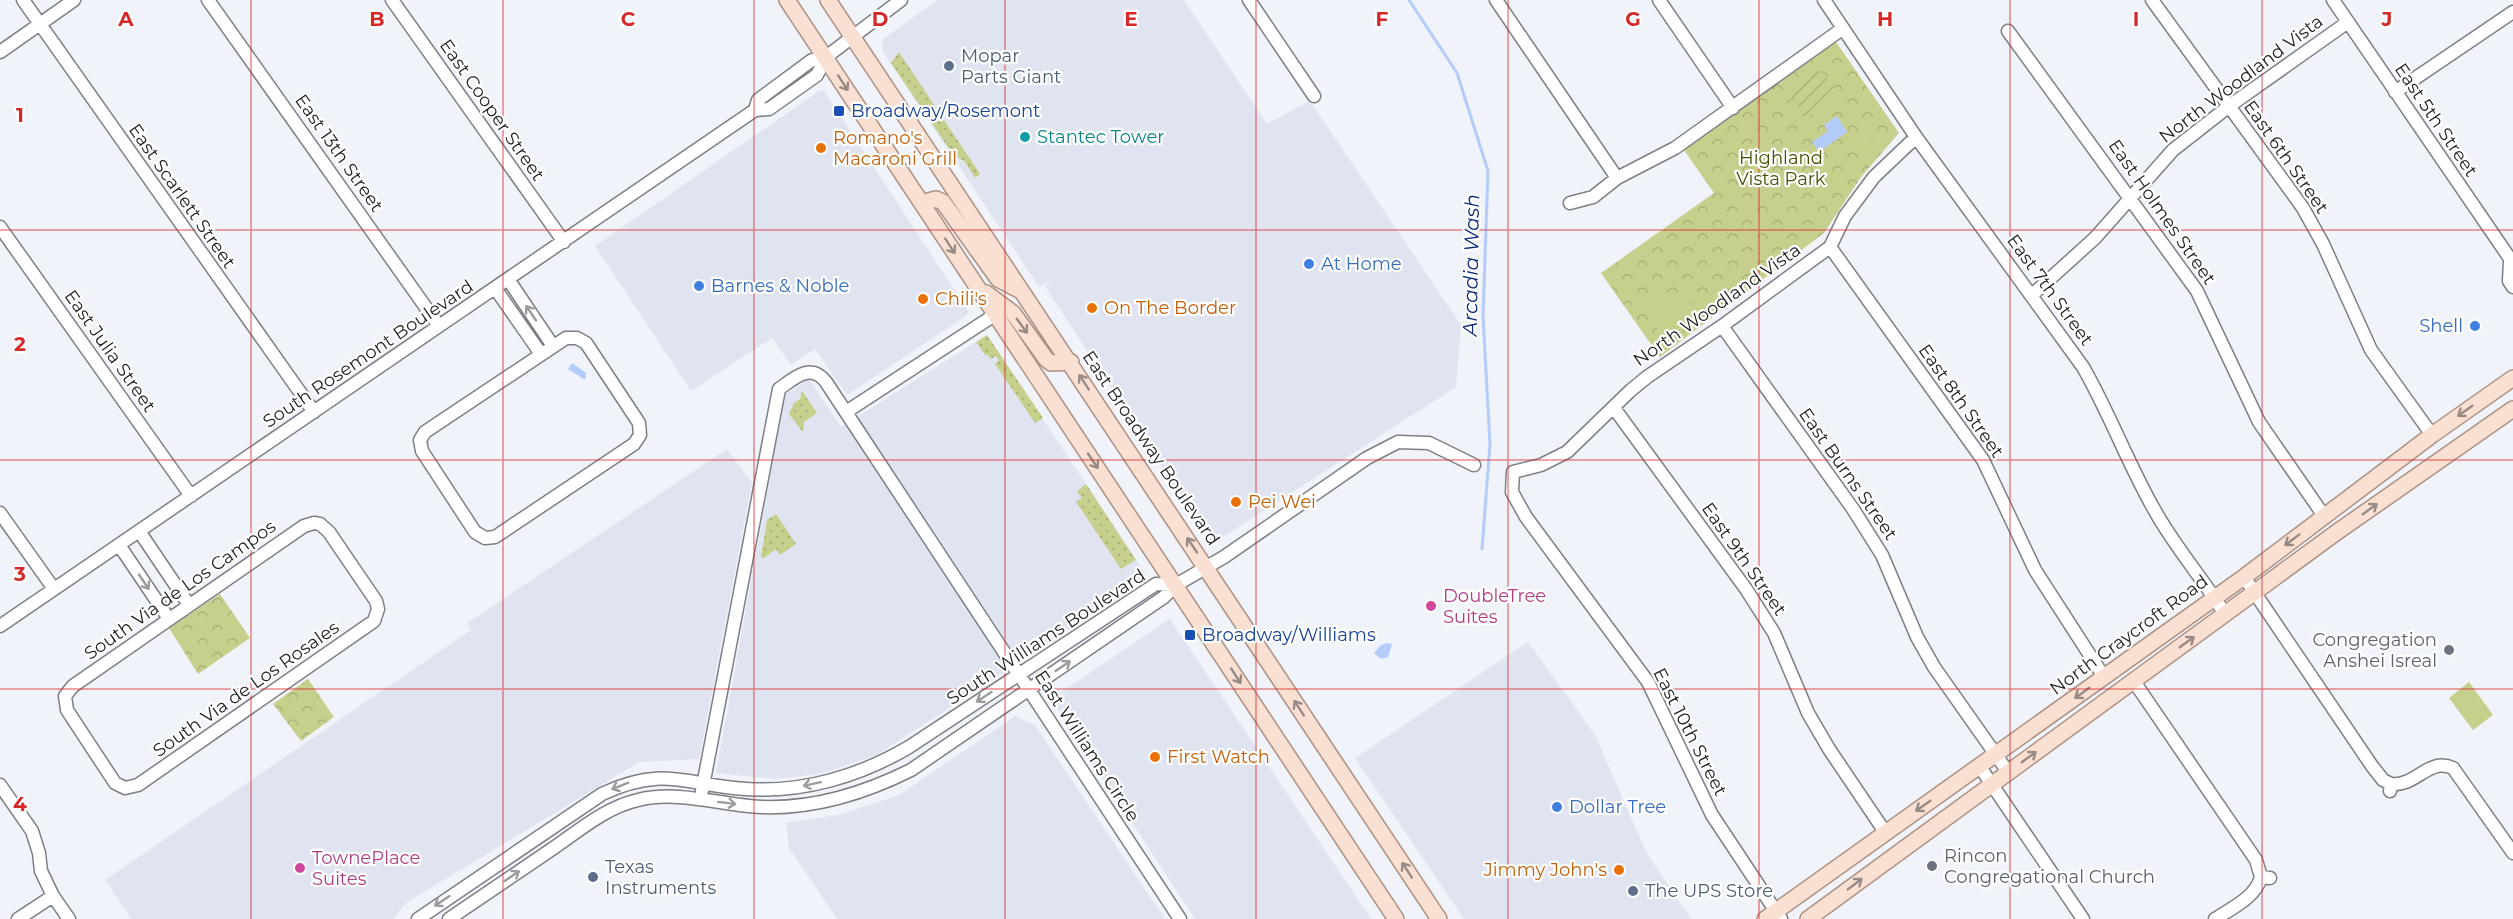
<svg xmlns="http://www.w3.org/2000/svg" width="2513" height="919" viewBox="0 0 2513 919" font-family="Montserrat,sans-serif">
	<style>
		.built { fill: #e0e4f1 }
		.grass { fill: url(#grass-dots) }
		.forest { fill: url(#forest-crowns) }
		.garden { fill: url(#garden-furrows) }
		.pitch { fill: #c6d08c }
		.water { fill: #b4ccfc }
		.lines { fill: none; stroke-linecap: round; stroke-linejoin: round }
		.stream { stroke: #b4ccfc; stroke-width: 3 }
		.minor-casing { stroke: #7e7f85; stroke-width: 15 }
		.major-casing { stroke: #ac9082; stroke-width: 18 }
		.minor { stroke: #fff; stroke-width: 12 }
		.major { stroke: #fae0d2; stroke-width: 15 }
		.oneway { stroke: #988a84 }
		.oneway2 { stroke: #9b9c9c }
		.grid { fill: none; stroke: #d62828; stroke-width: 1.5; stroke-opacity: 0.55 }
		.service-dot { fill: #5c6f8a; stroke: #fff; stroke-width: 2 }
		.transit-dot { fill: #1a4fb4; stroke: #fff; stroke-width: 2 }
		.culture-dot { fill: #0f9aa8; stroke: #fff; stroke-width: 2 }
		.food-dot { fill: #e8710a; stroke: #fff; stroke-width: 2 }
		.shop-dot { fill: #3f7fe0; stroke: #fff; stroke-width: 2 }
		.hotel-dot { fill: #d1479c; stroke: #fff; stroke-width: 2 }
		.worship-dot { fill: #6b7280; stroke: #fff; stroke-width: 2 }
		.labels { text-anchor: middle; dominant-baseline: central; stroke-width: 4.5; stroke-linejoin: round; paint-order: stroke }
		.service-label { font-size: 18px; fill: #4e5e75; stroke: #fff; text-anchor: start }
		.street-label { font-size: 18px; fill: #212224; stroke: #fff }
		.transit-label { font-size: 18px; fill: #164399; stroke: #fff; text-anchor: start }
		.culture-label { font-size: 18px; fill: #0d838f; stroke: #fff; text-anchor: start }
		.food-label { font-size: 18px; fill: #c56008; stroke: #fff; text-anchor: start }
		.park-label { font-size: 18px; fill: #495003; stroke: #fff }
		.shop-label { font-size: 18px; fill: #366cbe; stroke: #fff; text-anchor: start }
		.hotel-label { font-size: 18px; fill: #b23c85; stroke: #fff; text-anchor: start }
		.worship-label { font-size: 18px; fill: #5b616d; stroke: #fff; text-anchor: end }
		.water-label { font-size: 20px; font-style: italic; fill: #0b2881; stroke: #fff }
		.grid-label { font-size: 20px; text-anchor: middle; font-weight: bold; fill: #d62828; stroke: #fff; stroke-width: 4.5; stroke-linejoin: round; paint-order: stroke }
	</style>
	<defs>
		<pattern id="grass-dots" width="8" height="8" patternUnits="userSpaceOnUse" patternTransform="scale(1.5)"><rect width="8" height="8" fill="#c6d08c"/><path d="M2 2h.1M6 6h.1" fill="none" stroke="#aab279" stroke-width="1.8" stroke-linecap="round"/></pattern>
		<pattern id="forest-crowns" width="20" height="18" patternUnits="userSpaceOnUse" patternTransform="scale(1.5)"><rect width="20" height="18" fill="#c6d08c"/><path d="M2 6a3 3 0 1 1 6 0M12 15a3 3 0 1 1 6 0" fill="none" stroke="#aab279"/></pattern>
		<pattern id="garden-furrows" width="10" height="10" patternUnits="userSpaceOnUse" patternTransform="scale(1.5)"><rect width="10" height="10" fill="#c6d08c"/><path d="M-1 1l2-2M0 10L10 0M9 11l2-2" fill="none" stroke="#aab279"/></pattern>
	</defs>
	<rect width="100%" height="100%" fill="#f1f3fa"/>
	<path class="built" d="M937,0h247l83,124 43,-23 151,224 -5,62 -244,157 -167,-258 5,-6 -11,7 -156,-235 -1,-12z
		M819,91h5l145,221 -6,6 -116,77 -32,-46 -24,16 -19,-27 -81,53 -96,-145z
		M987,335l160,241 -150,101 -120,78 -58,19 -44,5 -59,-6 69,-378 24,-16 32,48z
		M727,449l25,34 -53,276 -60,3 -233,141 -13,16h-262l-26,-39 366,-250 -4,-7z
		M1170,619l201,300h-176l-144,-220z
		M1528,642l67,93 51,117 45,67h-227l-109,-161z
		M1015,716l20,9 130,194h-328l-48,-71 -3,-25 52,-8 61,-20z"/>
	<path class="grass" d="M899,52l81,122 -5,4 -10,-16 -13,-9 -61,-90z
		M987,335l56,83 -8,5 -40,-59 4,-4 -3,-4 -5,3 -4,-5 -2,1 -9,-13z
		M802,391l15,22 -13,9 -1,10 -14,-18 5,-11 6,-4z
		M1086,484l50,76 -15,9 -45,-67 6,-4 -5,-7z
		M776,514l20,30 -16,11 -4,-6 -12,9 -3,-1 6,-37z"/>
	<path class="forest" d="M1836,42l63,91 -38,44 -37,56 -164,124 -59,-84 113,-80 -30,-43z
		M220,594l30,44 -52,36 -29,-46z
		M308,679l26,38 -33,24 -28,-37z"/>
	<path class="garden" d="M1820,70l19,25 -32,23 -18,-26z"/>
	<path class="pitch" d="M1873,123l9,13 -22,15 -9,-13z
		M1669,293l17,4 15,19 -31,22 -7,-1 -22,-31 18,-12z
		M2469,682l24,33 -20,15 -24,-32z"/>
	<path class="water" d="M1837,116l10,16 -28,20 -7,-10 16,-11 -4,-6z
		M572,363l14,10 -1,7 -17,-11z
		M1387,643l5,1 -4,13 -7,2 -7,-6 7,-8z"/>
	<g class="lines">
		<path class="stream" d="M1409,0l48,73 31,98 -5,145 7,128 -8,105"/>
		<defs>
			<path id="minor" d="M23,0l291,412
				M208,0l231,326
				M392,0l172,242
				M1249,0l65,96
				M1496,0l121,178
				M1659,0l74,108
				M1824,0l92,137 167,230c27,47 45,97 72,144 20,36 48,68 70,103
				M2152,0l151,208 20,36 48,106 61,85
				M2333,0l180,263
				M2008,31l189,260 62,131 65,94
				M0,52l74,-52
				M826,57l75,-57
				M2395,92l118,-80
				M1570,203l23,-6 24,-19 58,-30 167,-119
				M0,227l191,269
				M1830,247l153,213 52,110 69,107
				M2510,261l-1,20 4,6
				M508,279l45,67
				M495,288l46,66
				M2032,295l63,-57 78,-88 55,-43 120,-85
				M1722,326l131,183 29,46 35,82 17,30 74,105
				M566,338h11l9,5 53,80 1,12 -6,9 -139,93 -10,1 -10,-6 -53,-81 -2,-11 5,-8z
				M1614,408l132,181 28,44 34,80 21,36 56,83
				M846,412l150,-98
				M0,513l54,76
				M139,531l50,74
				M119,545l50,74
				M2244,577l128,189 11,14 8,4
				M1176,585l48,-28 143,-99 31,-16 31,1 45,22
				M0,626l755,-516 14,-1 48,-34 9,-18 -14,3 -54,40 -3,10
				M2133,680l123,180 5,17
				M65,696l2,14 48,73 10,5 13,-3 236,-164 4,-12 -2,-8 -47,-69 -9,-8
				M65,696l8,-10 231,-160 10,-3 6,1
				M1980,767l103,152
				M0,785l32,46 7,22 2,18 12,25 16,23
				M702,791l77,-402c15,-11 32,-27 47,-7l354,537
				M2390,791l1,-7c25,3 37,-27 62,-16l60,85
				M18,919l35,-23
				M418,919l184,-125c62,-29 83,-9 144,-5 57,4 114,-13 163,-42l247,-163 20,1 -12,12 -253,173c-46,23 -99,39 -150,37 -40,-2 -83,-17 -123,-7 -31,7 -57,29 -83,47 -35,24 -71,48 -106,72
				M1781,919l-69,-104 -64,-133 -122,-165 -14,-25 1,-20 28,-7 26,-13 63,-61 17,-14 75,-51 108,-79 15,-31 29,-39 42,-40
				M2215,919c17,-11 41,-22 46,-42l9,1"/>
			<path id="major" d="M787,0l609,919
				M828,0l611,919
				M922,203l14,-4 7,3 55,77 23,12
				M986,293l27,20 33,46 5,4 20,-1
				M1765,919l479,-342 188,-142 81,-57
				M1808,919l529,-387 176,-123"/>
		</defs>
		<use href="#minor" class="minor-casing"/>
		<use href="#major" class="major-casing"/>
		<use href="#minor" class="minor"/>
		<use href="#major" class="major"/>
	</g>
	<defs><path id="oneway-shaft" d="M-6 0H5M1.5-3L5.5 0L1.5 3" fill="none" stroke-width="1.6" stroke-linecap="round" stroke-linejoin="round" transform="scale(1.5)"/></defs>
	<g class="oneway">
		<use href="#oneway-shaft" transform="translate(843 83) rotate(57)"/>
		<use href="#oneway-shaft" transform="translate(950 246) rotate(57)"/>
		<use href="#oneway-shaft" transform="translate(1022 326) rotate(54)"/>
		<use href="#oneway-shaft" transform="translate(1084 382) rotate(-123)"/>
		<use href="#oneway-shaft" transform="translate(2465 411) rotate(145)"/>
		<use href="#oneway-shaft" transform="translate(1093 461) rotate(56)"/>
		<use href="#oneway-shaft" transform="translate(2370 509) rotate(-36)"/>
		<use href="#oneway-shaft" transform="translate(2292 540) rotate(143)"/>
		<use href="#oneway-shaft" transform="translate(1192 545) rotate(-124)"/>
		<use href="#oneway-shaft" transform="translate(2187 642) rotate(-36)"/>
		<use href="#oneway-shaft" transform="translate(1236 676) rotate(57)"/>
		<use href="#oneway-shaft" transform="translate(2082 693) rotate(144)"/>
		<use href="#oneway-shaft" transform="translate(1299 708) rotate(-123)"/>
		<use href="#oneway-shaft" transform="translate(2029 757) rotate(-36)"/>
		<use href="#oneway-shaft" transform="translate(1923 806) rotate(145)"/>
		<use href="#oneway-shaft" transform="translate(1407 870) rotate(-123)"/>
		<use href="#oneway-shaft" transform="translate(1855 884) rotate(-37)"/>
	</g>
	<g class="oneway2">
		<use href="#oneway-shaft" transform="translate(531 313) rotate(-124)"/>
		<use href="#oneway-shaft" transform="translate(144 582) rotate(56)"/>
		<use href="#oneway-shaft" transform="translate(1063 666) rotate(-34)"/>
		<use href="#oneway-shaft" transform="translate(984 697) rotate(147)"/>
		<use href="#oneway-shaft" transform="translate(812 784) rotate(168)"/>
		<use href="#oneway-shaft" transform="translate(620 786) rotate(158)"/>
		<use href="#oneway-shaft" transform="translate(727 803) rotate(7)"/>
		<use href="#oneway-shaft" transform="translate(512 876) rotate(-34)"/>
		<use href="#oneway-shaft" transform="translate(442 901) rotate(146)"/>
	</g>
	<path class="grid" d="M251,0v919M503,0v919M754,0v919M1005,0v919M1256,0v919M1508,0v919M1759,0v919M2010,0v919M2262,0v919M0,230h2513M0,460h2513M0,689h2513"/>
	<g class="service-dot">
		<circle cx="949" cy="66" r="6"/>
		<circle cx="593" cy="877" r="6"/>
		<circle cx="1633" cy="891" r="6"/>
	</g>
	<g class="transit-dot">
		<rect x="833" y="105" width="12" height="12" rx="3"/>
		<rect x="1184" y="629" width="12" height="12" rx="3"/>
	</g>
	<circle class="culture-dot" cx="1025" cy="137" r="6"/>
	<g class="food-dot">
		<circle cx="821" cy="148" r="6"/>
		<circle cx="923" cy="299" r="6"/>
		<circle cx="1092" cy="308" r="6"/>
		<circle cx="1236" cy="502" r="6"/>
		<circle cx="1155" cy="757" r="6"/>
		<circle cx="1619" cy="870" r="6"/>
	</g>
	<g class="shop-dot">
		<circle cx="1309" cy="264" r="6"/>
		<circle cx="699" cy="286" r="6"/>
		<circle cx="2475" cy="326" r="6"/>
		<circle cx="1557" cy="807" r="6"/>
	</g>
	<g class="hotel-dot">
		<circle cx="1431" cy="606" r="6"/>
		<circle cx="300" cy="868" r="6"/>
	</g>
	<g class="worship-dot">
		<circle cx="2449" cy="650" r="6"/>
		<circle cx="1932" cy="866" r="6"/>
	</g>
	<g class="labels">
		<g class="service-label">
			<text x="961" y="56">Mopar<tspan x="961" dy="21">Parts Giant</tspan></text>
			<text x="605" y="867">Texas<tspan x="605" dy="21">Instruments</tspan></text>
			<text x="1645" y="891">The UPS Store</text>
		</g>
		<g class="street-label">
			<text transform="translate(2241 79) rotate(-37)">North Woodland Vista</text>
			<text transform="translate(492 110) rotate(55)">East Cooper Street</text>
			<text transform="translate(2436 120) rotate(56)">East 5th Street</text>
			<text transform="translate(339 153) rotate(55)">East 13th Street</text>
			<text transform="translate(2286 157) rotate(55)">East 6th Street</text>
			<text transform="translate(182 196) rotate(55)">East Scarlett Street</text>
			<text transform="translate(2162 212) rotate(55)">East Holmes Street</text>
			<text transform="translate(2050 290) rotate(54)">East 7th Street</text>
			<text transform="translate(1717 305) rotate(-35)">North Woodland Vista</text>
			<text transform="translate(110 351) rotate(55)">East Julia Street</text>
			<text transform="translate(368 354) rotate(-34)">South Rosemont Boulevard</text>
			<text transform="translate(1961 401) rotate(55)">East 8th Street</text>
			<text transform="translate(1151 448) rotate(56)">East Broadway Boulevard</text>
			<text transform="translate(1848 474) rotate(55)">East Burns Street</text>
			<text transform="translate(1744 559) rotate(55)">East 9th Street</text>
			<text transform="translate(180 590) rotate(-35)">South Via de Los Campos</text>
			<text transform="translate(2129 635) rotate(-36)">North Craycroft Road</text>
			<text transform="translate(1046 637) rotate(-33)">South Williams Boulevard</text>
			<text transform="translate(246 689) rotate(-35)">South Via de Los Rosales</text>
			<text transform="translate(1690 732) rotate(63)">East 10th Street</text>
			<text transform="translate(1087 746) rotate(57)">East Williams Circle</text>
		</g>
		<g class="transit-label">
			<text x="851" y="111">Broadway/Rosemont</text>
			<text x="1202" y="635">Broadway/Williams</text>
		</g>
		<g class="culture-label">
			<text x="1037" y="137">Stantec Tower</text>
		</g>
		<g class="food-label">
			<text x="833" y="138">Romano's<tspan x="833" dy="21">Macaroni Grill</tspan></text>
			<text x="935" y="299">Chili's</text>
			<text x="1104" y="308">On The Border</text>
			<text x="1248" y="502">Pei Wei</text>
			<text x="1167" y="757">First Watch</text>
			<text x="1607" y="870" text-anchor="end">Jimmy John's</text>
		</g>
		<g class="park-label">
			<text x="1781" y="158">Highland<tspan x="1781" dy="21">Vista Park</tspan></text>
		</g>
		<g class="shop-label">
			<text x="1321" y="264">At Home</text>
			<text x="711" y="286">Barnes &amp; Noble</text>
			<text x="2463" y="326" text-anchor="end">Shell</text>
			<text x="1569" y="807">Dollar Tree</text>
		</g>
		<g class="hotel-label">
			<text x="1443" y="596">DoubleTree<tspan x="1443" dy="21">Suites</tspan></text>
			<text x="312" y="858">TownePlace<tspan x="312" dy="21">Suites</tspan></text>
		</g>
		<g class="worship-label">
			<text x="2437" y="640">Congregation<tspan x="2437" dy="21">Anshei Isreal</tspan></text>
			<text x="1944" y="856" text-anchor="start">Rincon<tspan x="1944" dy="21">Congregational Church</tspan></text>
		</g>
		<g class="water-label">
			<text transform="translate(1471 265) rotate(-89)">Arcadia Wash</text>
		</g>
	</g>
	<g class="grid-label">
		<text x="126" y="26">A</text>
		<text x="377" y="26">B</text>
		<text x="628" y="26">C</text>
		<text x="880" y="26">D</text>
		<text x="1131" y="26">E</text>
		<text x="1382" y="26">F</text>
		<text x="1633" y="26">G</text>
		<text x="1885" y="26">H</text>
		<text x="2136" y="26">I</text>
		<text x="2387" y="26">J</text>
		<text x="20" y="122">1</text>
		<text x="20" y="351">2</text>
		<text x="20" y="581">3</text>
		<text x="20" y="811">4</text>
	</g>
</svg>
